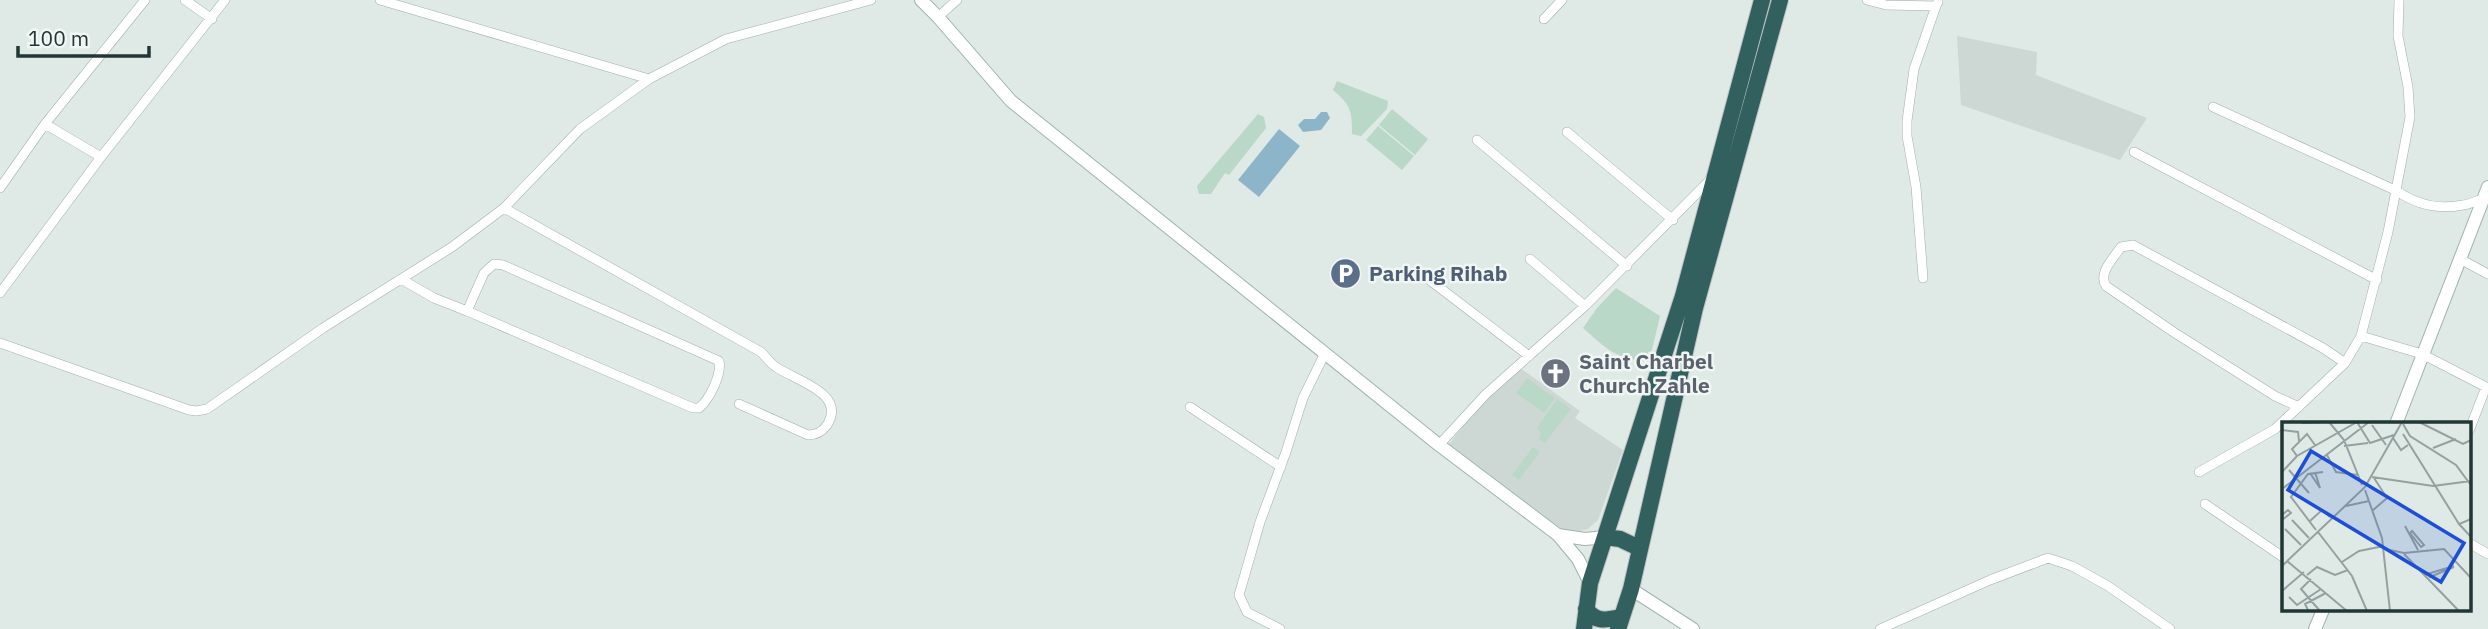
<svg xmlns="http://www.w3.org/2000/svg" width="2488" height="629" viewBox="0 0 2488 629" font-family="'IBM Plex Sans',sans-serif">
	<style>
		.built { fill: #cdd8d5 }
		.green { fill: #bad8c7 }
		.water { fill: #8cb5c9 }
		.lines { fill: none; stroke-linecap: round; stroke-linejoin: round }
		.street-casing { stroke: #a3b0ad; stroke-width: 10 }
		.secondary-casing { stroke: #9fb3af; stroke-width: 14 }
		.highway-casing { stroke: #bdc3c2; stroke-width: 18 }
		.street { stroke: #fff; stroke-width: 9 }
		.secondary { stroke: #fff; stroke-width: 12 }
		.highway { stroke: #31605f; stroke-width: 16 }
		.labels { text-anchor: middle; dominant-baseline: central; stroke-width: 5; stroke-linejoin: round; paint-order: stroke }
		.service-label { font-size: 21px; font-weight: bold; fill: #4e5e75; stroke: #eff6f4; text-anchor: start }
		.worship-label { font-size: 21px; font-weight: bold; fill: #5b616d; stroke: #eff6f4; text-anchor: start }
		.inset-road { fill: none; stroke: #93a29f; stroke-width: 2 }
		.view { fill: #1d4ed8; fill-opacity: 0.15; stroke: #1d4ed8; stroke-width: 3.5 }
		.inset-edge { fill: none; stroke: #223735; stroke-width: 3.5 }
	</style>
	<rect width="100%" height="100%" fill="#dfe9e6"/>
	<path class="built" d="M1957,36l80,16 -1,23 111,43 -27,42 -159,-55z
		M1520,368l60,43 -5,7 48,32 -25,70 -10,9 -9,2 -17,-2 -113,-85 36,-45z"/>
	<path class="green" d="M1337,81l51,20 -1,8 -26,27 -9,-2c0,-23 -1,-29 -19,-44z
		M1392,109l36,30 -13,16 -36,-30z
		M1258,114l6,3 2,11 -37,47 -4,-2 -14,21h-12l-2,-8z
		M1378,126l36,30 -12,14 -36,-30z
		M1616,288l44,28 -11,46c-35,-4 -41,-12 -66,-34l14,-20z
		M1527,378l28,20 -11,15 -28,-20z
		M1557,399l14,10 -26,34 -6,-4 2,-6 -4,-5z
		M1533,447l7,5 -21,28 -7,-5z"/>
	<path class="water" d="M1321,112h6l3,6 -9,12 -18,2 -5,-7 6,-6h11z
		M1279,129l21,17 -41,51 -21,-17z"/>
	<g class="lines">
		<defs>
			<path id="street" d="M185,0l27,19
				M380,0l269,79
				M1867,0l19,5 50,1 2,-4
				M938,17l19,-17
				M1544,19l18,-19
				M2213,107l184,84c20,14 41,19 66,14 8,-1 15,-5 22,-7
				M45,124l56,33
				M1567,132l106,88
				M1477,140l150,126
				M2134,152l243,128
				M0,188l45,-64 100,-124
				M504,208l257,144c5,5 9,11 15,15 20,14 71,26 51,58 -5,7 -10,10 -19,10l-69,-31
				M1530,259l55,47
				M2460,259l28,15
				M494,264l9,1 216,96c3,14 -10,39 -20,47h-6l-226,-97 17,-38z
				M1423,275l106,81
				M1923,278l-7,-91 -9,-51v-15l7,-52 22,-63
				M401,279l33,19 33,13
				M0,293l101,-136 124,-157
				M2361,336l61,18 66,34
				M0,343l189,67 7,1 11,-2 116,-81 129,-81 52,-39 76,-79 69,-50 77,-40 145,-39
				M1190,407l91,60
				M2299,407l-24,-11 -100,-63 -69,-47c-8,-13 7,-27 15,-39l12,-2 190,103 22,15
				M2469,431l17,-44
				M1439,445l47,-51 99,-88 127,-128
				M2199,472l76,-43 70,-66 16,-27 27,-104 22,-115 -2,-30 -10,-51 1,-36
				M2205,504l78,53
				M2469,543l19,11
				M1280,629l-33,-17 -8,-17 21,-73 26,-70 17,-54 22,-45
				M1880,629l110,-49 58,-22 24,8 36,20 62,43"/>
			<path id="secondary" d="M921,0l17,17 73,84 428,344 119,90 20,24 12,24
				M2396,424l92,-237
				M1558,535l27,4 20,-2
				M1631,589l62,40
				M2315,629l8,-19"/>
			<path id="highway" d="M1605,537l15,2 19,9
				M1586,609c10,14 20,11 35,8
				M1584,629l6,-46 93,-287 79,-296
				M1618,629l13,-40 64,-281 85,-308"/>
		</defs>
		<use href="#street" class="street-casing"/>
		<use href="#secondary" class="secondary-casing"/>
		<use href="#highway" class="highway-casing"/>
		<use href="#street" class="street"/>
		<use href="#secondary" class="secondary"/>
		<use href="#highway" class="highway"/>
	</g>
	<defs>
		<symbol id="parking-disc" viewBox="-11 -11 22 22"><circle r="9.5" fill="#5c6f8a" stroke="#eff6f4"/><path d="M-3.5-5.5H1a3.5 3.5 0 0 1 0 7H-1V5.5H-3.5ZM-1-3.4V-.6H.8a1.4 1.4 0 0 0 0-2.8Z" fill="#fff"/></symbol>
		<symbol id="church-disc" viewBox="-11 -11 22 22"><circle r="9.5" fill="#6b7280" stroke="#eff6f4"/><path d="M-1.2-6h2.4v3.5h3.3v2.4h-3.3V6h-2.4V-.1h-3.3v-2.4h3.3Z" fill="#fff"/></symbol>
	</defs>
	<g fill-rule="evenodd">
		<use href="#parking-disc" x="1328" y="256" width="35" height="35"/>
		<use href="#church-disc" x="1538" y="356" width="35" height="35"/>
	</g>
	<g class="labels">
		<g class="service-label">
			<text x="1369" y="273">Parking Rihab</text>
		</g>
		<g class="worship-label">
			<text x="1579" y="361">Saint Charbel<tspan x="1579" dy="24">Church Zahle</tspan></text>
		</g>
	</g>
	<g transform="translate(2282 422)">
		<rect width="189" height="189" fill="#dfe9e6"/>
		<path class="inset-road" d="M47,0l15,18 18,45M137,0l44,22 8,-4M20,1l23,-1M121,2l7,12 46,29 14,19M90,3l14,20M0,8l16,2 1,9M121,12l56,90M111,16l8,12 7,-5M62,24l24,-3M151,26l23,-9M45,33l9,17 22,3M15,34l-5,-7 15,-15 8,11M7,48l20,23M0,50l15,-16 60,-34 13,21 24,-8M28,51l10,15 -5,-16M90,55l61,9 38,-5M0,67l87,-67M83,68l17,48 8,73M64,84l23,-5M90,89l15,-13 -13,-20M0,93l6,-5 3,3 -9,7M189,97l-12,5 12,13M10,98l17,18M28,99l12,-11 8,7M123,104l13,24M3,107l16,16M34,108l-25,-33 17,-23 15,-2M130,109l12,14 -3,2 -11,-14zM36,110l34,44 15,35M103,127l19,4 40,-4 27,29M122,132l55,57M5,139l60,50M60,140l17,-11 25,-5M0,144l83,-79 37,-65M146,151l2,4 24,-10M25,153l10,-8 18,8 13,-5M142,153l30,-9M29,157l-10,10 19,22M0,169l22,-19M7,175l8,8 24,-16M26,188l-3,-6 21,-11"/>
		<path class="view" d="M29,29l153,92 -23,39 -153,-92z"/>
		<rect width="189" height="189" class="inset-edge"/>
	</g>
	<path d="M18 46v10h131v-10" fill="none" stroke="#223735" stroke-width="3.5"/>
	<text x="28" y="46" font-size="21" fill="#223735" stroke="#eff6f4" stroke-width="5" paint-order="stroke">100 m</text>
</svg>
